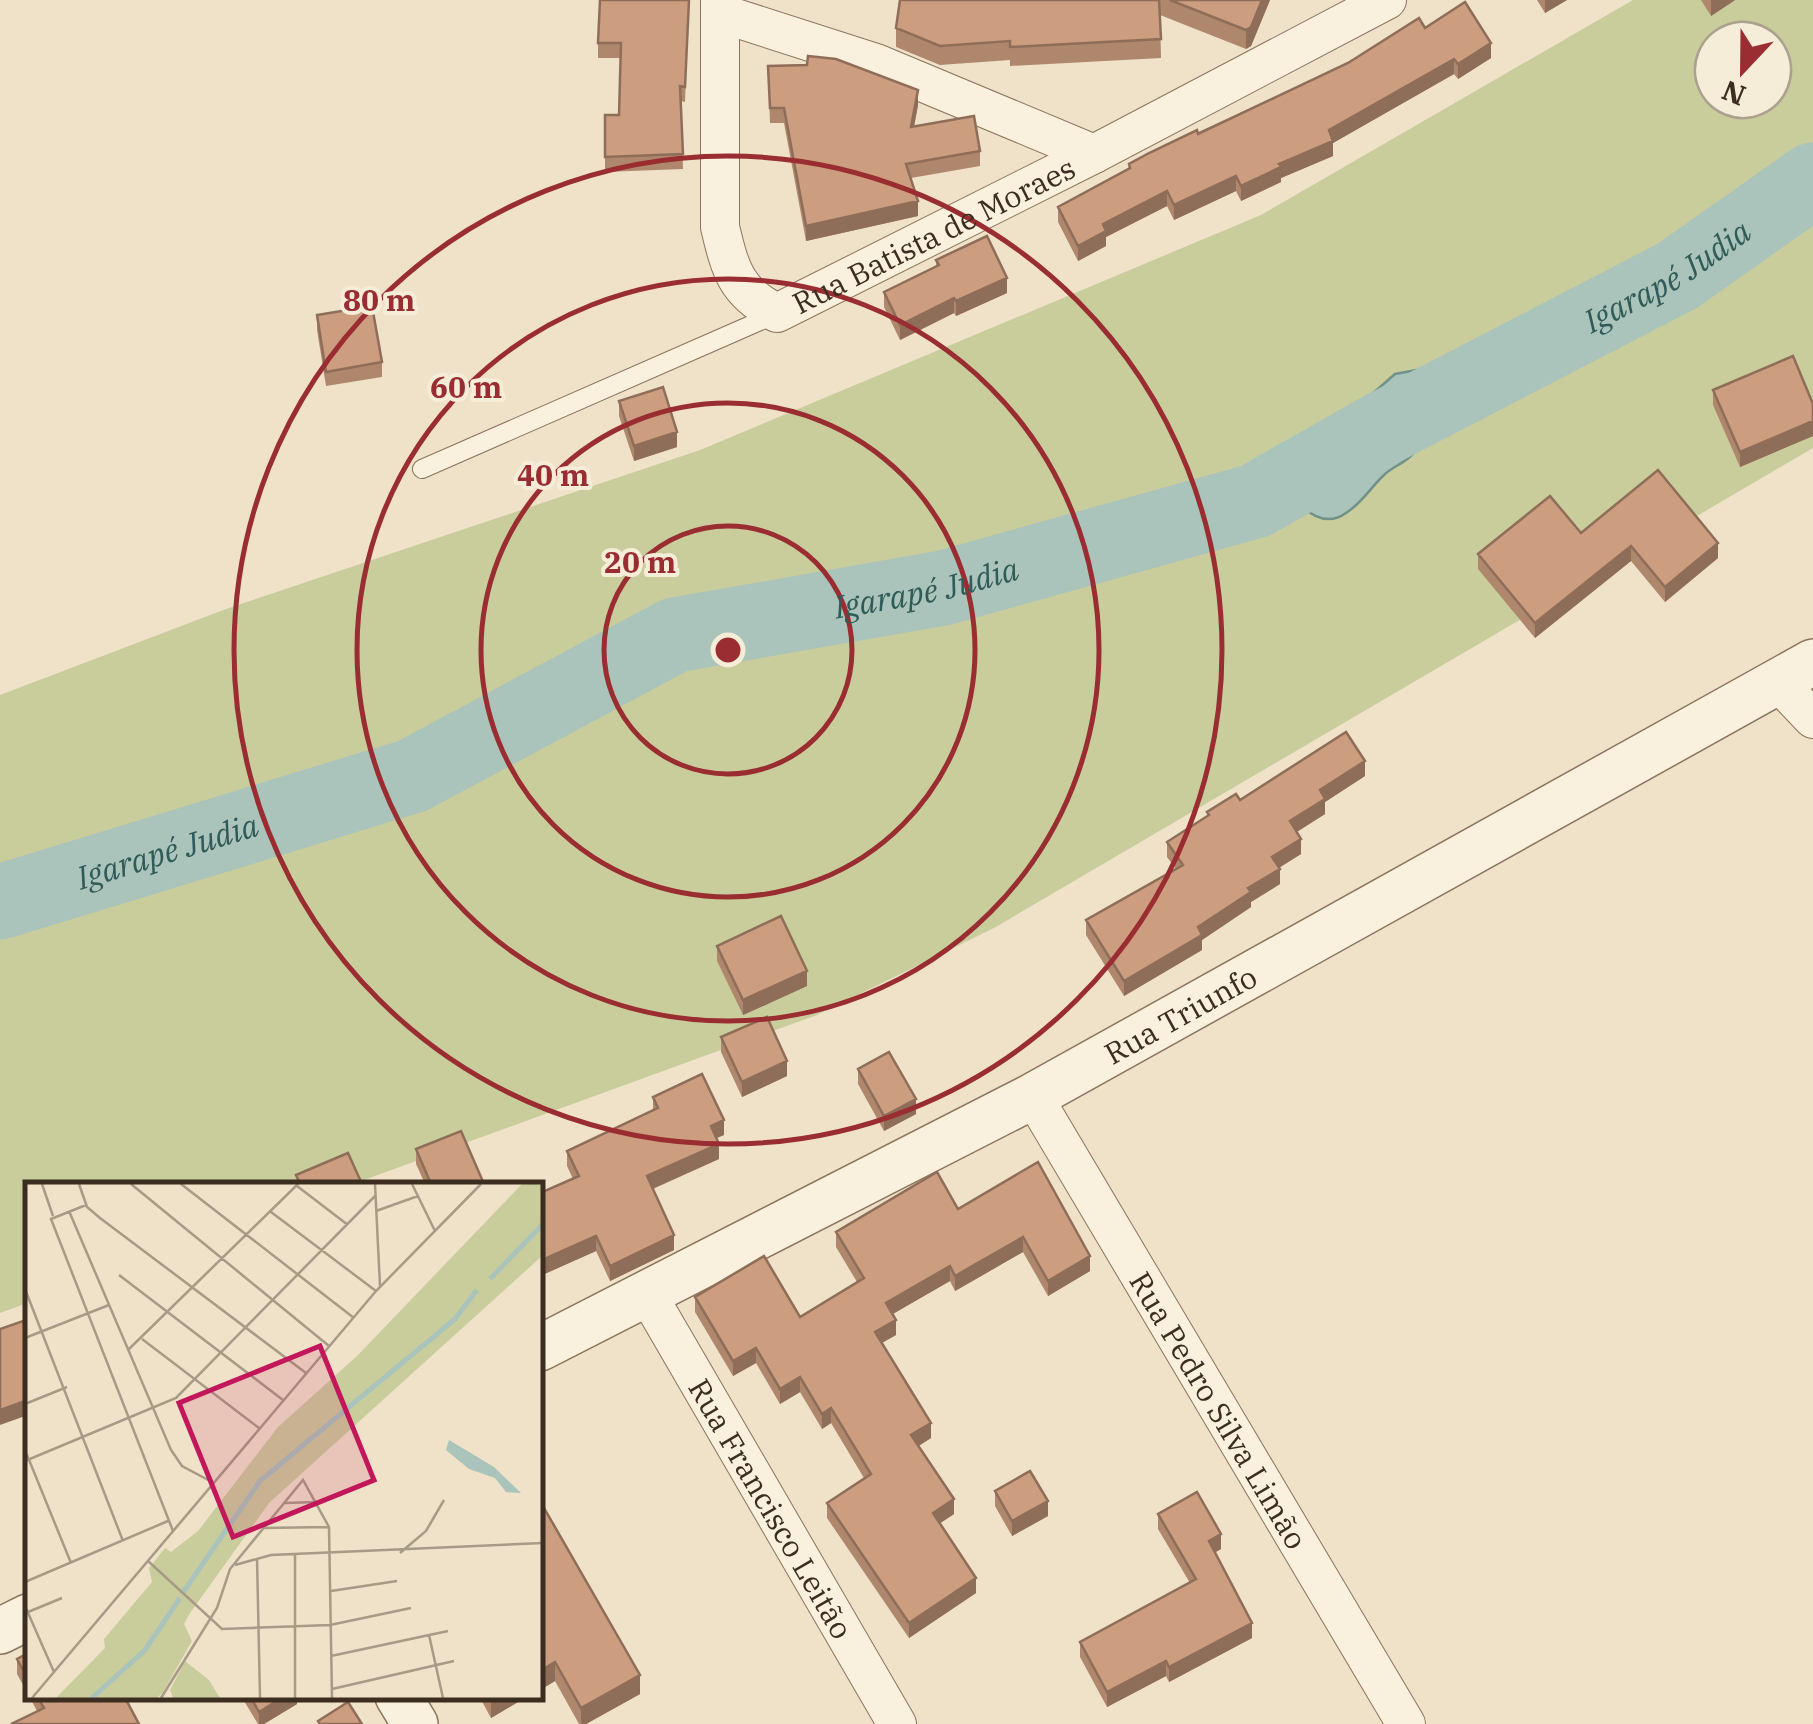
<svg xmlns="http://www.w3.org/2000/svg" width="1813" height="1724" viewBox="0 0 1813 1724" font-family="'IBM Plex Serif',serif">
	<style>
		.green { fill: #c9cd9c; fill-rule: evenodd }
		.water { fill: #aac3bb; stroke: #709288; stroke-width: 2.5 }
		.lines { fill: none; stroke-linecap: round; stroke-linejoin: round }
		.river { stroke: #aac3bb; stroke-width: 75 }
		.service-casing { stroke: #8b745d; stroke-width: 20 }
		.minor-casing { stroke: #8b745d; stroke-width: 40 }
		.tertiary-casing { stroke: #8b745d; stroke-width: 48 }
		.service { stroke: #f9f0dd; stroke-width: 18 }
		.minor { stroke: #f9f0dd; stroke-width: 38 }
		.tertiary { stroke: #f9f0dd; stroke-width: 45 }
		.wall { fill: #af876d }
		.shaded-wall { fill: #8f6e59 }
		.building { fill: #cc9d7f; stroke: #8f6e59; stroke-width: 2.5 }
		.ring { fill: none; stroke: #9a2d31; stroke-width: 5 }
		.labels { text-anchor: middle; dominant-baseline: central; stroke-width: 8; stroke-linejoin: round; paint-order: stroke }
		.street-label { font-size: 30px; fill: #3c2d21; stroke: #f6edd9 }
		.water-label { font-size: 32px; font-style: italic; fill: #305b57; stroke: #f6edd9 }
		.inset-river { fill: none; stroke: #aac3bb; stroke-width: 5 }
		.inset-road { fill: none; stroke: #a79a86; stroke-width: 2.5 }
		.view { fill: #c2185b; fill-opacity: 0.15; stroke: #c2185b; stroke-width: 5 }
		.inset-edge { fill: none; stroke: #3c2d21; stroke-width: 5 }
		.centre { fill: #9a2d31; stroke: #f6edd9; stroke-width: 5 }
		.ring-label { font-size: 30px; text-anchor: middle; font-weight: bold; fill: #9a2d31; stroke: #f6edd9; stroke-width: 8; stroke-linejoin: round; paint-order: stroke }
	</style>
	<rect width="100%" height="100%" fill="#efe2c9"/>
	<path class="green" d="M1633,0h180v448l-819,480 -177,87 -464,169h-325l-1,119 -27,10v-618l226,-86 474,-159 561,-235zM1713,40h60v60h-60z"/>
	<path class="water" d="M1508,343l19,7 8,11c-15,30 -28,14 -52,20 -8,2 -21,11 -27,16 -18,14 -29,37 -42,55 -6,10 -21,14 -30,23 -13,12 -22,28 -38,38 -31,22 -63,-23 -72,-49l9,-12 48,-22 64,-56 44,-8 33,-2z"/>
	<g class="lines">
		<path class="river" id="s1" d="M0,902l412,-126 263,-141 268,-47 312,-87 125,-71 297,-154 136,-96"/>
		<defs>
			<path id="service" d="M422,469l354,-155"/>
			<g id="minor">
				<path id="s2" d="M720,0v227c10,42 16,66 57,86l317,-159 293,-154"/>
				<path d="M720,13l156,50 218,91"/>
				<path d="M1776,680l37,39"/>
				<path id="s3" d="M1033,1096l373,628"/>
				<path id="s4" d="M646,1292l251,432"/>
			</g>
			<g id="tertiary">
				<path id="s5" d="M540,1348l493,-252 780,-434"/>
				<path d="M0,1631l28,-14"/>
				<path d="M398,1696l17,28"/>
			</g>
		</defs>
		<use href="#service" class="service-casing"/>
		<use href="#minor" class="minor-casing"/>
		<use href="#tertiary" class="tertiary-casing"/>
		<use href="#service" class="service"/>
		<use href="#minor" class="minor"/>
		<use href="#tertiary" class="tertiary"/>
	</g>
	<path class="wall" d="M689,0l-4,102 -4,-1 2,68 -78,3v-57h14l2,-57h-23v-15z
		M900,0h370l-19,46 -5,3 -86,-34 1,43 -151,8v-6l-70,5 -44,-18v-19z
		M1537,0h30l-22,13z
		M1701,0h34l-24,16z
		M1425,28l66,30 -33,21 -4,-5 -121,69v13l-52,22v4l-40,19 -5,-10 -62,29 -7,-14 -61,31v9l-28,15 -20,-39v-15l71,-38v-5z
		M768,66l150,39 -4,22 66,24v15l-69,12 7,38 -112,25 -22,-118h-14z
		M936,260l71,33 -51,23 -2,-3 -54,27 -16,-33v-15l52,-26z
		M317,315l65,47v15l-56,9 -9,-56z
		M1713,390l100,14v32l-73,31 -27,-62z
		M619,401l58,46 -43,14 -15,-45z
		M1581,533l137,25 -53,44 -34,-41 -96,77 -57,-69v-15z
		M1365,776l-40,26v12l-28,18 4,22 -22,14 1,16 -29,18v5l-49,33v10l-78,46 -38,-61v-15l90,-51 -9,-12v-15l40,-26v-4l33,-12z
		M717,946l90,40 -64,29 -26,-54z
		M721,1037l66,39 -45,21 -21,-45z
		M858,1069l58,45 -32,17 -26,-47z
		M653,1097l71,38 -7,3 2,21 -66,30 21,61 -64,31 -14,-30 -56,25v-83l33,-14 -6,-13v-15l86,-40z
		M416,1149l68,35h-59l-9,-20z
		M1038,1162l52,109 -42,25 -25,-44 -68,39 -5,-10 -58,33 4,21 -15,8 50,95 -12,8 35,68 -14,9 36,70 -67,45 -82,-120v-15l37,-25 -33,-55 -9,6 -22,-37 -20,12 -24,-41 -23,13 -38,-64v-15l105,20 57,-35 -21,-35v-15l122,-23z
		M995,1491l53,25 -36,20 -17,-30z
		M540,1501l100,193 -54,30h-7l-24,-43 -15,9z
		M1158,1514l63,35 -6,3 37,86 -83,44 -3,-6 -59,31 -27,-50v-15l110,-59 -32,-54z
		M28,1653v41l-11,-20v-15z
		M29,1696h107l-10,6 -89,9z
		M241,1696h56v8l-33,20h-6z
		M479,1696h49l-37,22z"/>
	<path class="shaded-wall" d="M1262,0h8l-19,46 -5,3v-19z
		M1545,0h22l-22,13z
		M1711,0h24l-24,16z
		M1491,43v15l-33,21v-15z
		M1454,59v15l-121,69v13l-52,22v4l-40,19v-15l38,-22 50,-34z
		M918,90v15l-7,37v-15z
		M1236,176v15l-62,29v-15z
		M1167,191v15l-61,31v9l-28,15v-15l25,-22z
		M918,201v15l-112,25v-15z
		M1007,278v15l-51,23v-15z
		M954,298v15l-54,27v-15z
		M1813,421v15l-73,31v-15z
		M677,432v15l-43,14v-15z
		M1718,543v15l-53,44v-15z
		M1631,546v15l-96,77v-15z
		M1365,761v15l-40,26v12l-35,22v-15l30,-31z
		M1301,839v15l-29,18v-15z
		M1280,869v15l-29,18v5l-49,33v10l-78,46v-15l124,-93z
		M807,971v15l-64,29v-15z
		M787,1061v15l-45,21v-15z
		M916,1099v15l-32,17v-15z
		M724,1120v15l-13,5v-14z
		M719,1144v15l-72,32v-15z
		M674,1235v15l-64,31v-15z
		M596,1236v15l-56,25v-15z
		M1023,1237v15l-68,39v-15z
		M1090,1256v15l-42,25v-15z
		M950,1266v15l-64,37v-15z
		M896,1320v15l-21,12v-15z
		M756,1348v15l-23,13v-15z
		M800,1377v15l-20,12v-15z
		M28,1400v15l-28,10v-15z
		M831,1408v15l-9,6v-15z
		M931,1423v15l-20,12v-15z
		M954,1499v15l-21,14v-15z
		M1048,1501v15l-36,20v-15z
		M1221,1534v15l-12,7v-15z
		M976,1578v15l-67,45v-15z
		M1252,1623v15l-83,44v-15z
		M1166,1661v15l-59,31v-15z
		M555,1662v19l-15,9v-19z
		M640,1675v19l-54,30h-5v-16z
		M285,1696h12v8l-33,20h-5v-12z
		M494,1696h34l-37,22v-19z"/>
	<path class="building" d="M600,0h89l-4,87 -5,-1 3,68 -78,3v-42h14l2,-72h-23z
		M900,0h259l2,39 -151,8v-6l-70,5 -44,-18z
		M1170,0h92l-11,27 -5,3z
		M1465,2l26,41 -33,21 -4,-5 -125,71 4,11 -54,23 2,3 -40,19 -5,-10 -62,29 -7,-14 -64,33 3,7 -28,15 -20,-39 72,-39 -1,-4 20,-11 48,-23 1,4 150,-71 71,-45 6,10z
		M808,56l28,3 82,31 -7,37 63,-11 6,35 -74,13 12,37 -112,25 -22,-118h-14l-2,-42 39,-1z
		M987,236l20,42 -51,23 -2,-3 -54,27 -16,-33 55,-27 -3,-5z
		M372,306l10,56 -56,10 -9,-57z
		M1793,356l20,48v17l-73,31 -27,-62z
		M663,387l14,45 -43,14 -15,-45z
		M1658,470l60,73 -53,44 -34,-41 -96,77 -57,-69 72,-58 31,37z
		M1346,732l19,29 -45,29 5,9 -35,22 11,18 -29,18 8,12 -32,19 3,4 -53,35 4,8 -78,46 -38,-61 97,-55 -16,-23 42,-27 -2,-3 29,-18 4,6z
		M781,916l26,55 -64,29 -26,-54z
		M767,1017l20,44 -45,21 -21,-45z
		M889,1052l27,47 -32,17 -26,-47z
		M702,1074l22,46 -13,6 8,18 -72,32 27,59 -64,31 -14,-30 -56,25v-68l39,-17 -12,-25 91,-43 -5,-11z
		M461,1131l23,53h-53l-15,-35z
		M348,1153l14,31h-62l-4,-9z
		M1038,1162l52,94 -42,25 -25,-44 -68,39 -5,-10 -64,37 10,17 -21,12 56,91 -20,12 43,64 -21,14 43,65 -67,45 -82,-120 44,-29 -40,-66 -9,6 -22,-37 -20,12 -24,-41 -23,13 -38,-64 69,-41 36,61 64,-39 -28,-46 101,-60 21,37z
		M23,1321l5,12v67l-28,10v-81z
		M1030,1471l18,30 -36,20 -17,-30z
		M1197,1492l24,42 -12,7 43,82 -83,44 -3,-6 -59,31 -27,-50 116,-63 -38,-65z
		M540,1501l100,174 -59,33 -26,-46 -15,9v-50l3,-2 -3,-6z
		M28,1653v26l-11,-20z
		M37,1696h87l15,28h-128l33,-16z
		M250,1696h35l-26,16z
		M348,1702l14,22h-42l-2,-3z"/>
	<g class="ring">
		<circle cx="728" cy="650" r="124"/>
		<circle cx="728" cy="650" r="247"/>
		<circle cx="728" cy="650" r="371"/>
		<circle cx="728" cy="650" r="494"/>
	</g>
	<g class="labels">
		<g class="street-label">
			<text stroke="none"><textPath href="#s2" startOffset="510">Rua Batista de Moraes</textPath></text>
			<text stroke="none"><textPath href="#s5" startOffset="722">Rua Triunfo</textPath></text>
			<text stroke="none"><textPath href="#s3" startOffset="365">Rua Pedro Silva Limão</textPath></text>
			<text stroke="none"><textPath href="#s4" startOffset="250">Rua Francisco Leitão</textPath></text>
		</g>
		<g class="water-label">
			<text stroke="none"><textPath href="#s1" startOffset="1795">Igarapé Judia</textPath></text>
			<text stroke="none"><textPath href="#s1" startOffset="985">Igarapé Judia</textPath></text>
			<text stroke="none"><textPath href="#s1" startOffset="175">Igarapé Judia</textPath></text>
		</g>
	</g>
	<g transform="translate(25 1182)">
		<rect width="518" height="518" fill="#efe2c9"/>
		<path d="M497,2h20v72l-273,247 -79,110 -6,11 8,17 -29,51 -6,6h-101l49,-50 -1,-9 48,-57 -3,-14 16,-20 6,4 27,-21 80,-104 79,-71zM160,479l24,19 11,18h-47l-3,-8z" fill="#c9cd9c"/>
		<path d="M424,258l45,27 27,26 -15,-1 -11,-14 -26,-9 -23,-19z" fill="#aac3bb"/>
		<path class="inset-river" d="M465,97l53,-55M157,412l78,-113 195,-162 22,-29M67,516l53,-48 35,-52"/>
		<path class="inset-road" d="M17,2l11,32M54,2l8,23 13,11 206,155M106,2l198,162M156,2l173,134M350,2l5,102M387,2l23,47M272,4l51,39M61,23l-35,14 122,312M44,29l102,239 11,16 32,17M351,29l42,-15M246,30l105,79M94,93l164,125M0,107l98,252M0,156l84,-33M117,157l117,89M104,167l169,-165M0,222l42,-17M0,268l46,113M0,279l151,-63 200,-203M260,321l32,-1M237,346l67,-1M375,371l26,-22 18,-31M270,373v143M232,376l3,140M123,379l74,68 108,-4 81,-17M210,383l36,-10 272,-12M0,400l143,-61M306,409l66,-10M0,424l29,66M3,430l34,-14M404,453l14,63M306,474l117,-25M307,507l122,-28M7,516l344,-407 105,-107M136,516l56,-90 13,-39 73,-89 26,47 3,171"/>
		<path class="view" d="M295,164l54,134 -141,57 -54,-134z"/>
		<rect width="518" height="518" class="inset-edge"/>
	</g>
	<circle cx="728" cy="650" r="15" class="centre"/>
	<g class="ring-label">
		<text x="379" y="311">80 m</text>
		<text x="466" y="398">60 m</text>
		<text x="553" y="486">40 m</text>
		<text x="640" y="573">20 m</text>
	</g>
	<g transform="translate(1743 70) rotate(202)"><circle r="48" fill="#f6edd9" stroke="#aca08f" stroke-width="2.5"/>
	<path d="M0-8L18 38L0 25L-18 38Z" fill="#9a2d31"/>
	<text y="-15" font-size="28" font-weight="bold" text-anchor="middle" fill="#3c2d21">N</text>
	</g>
</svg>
